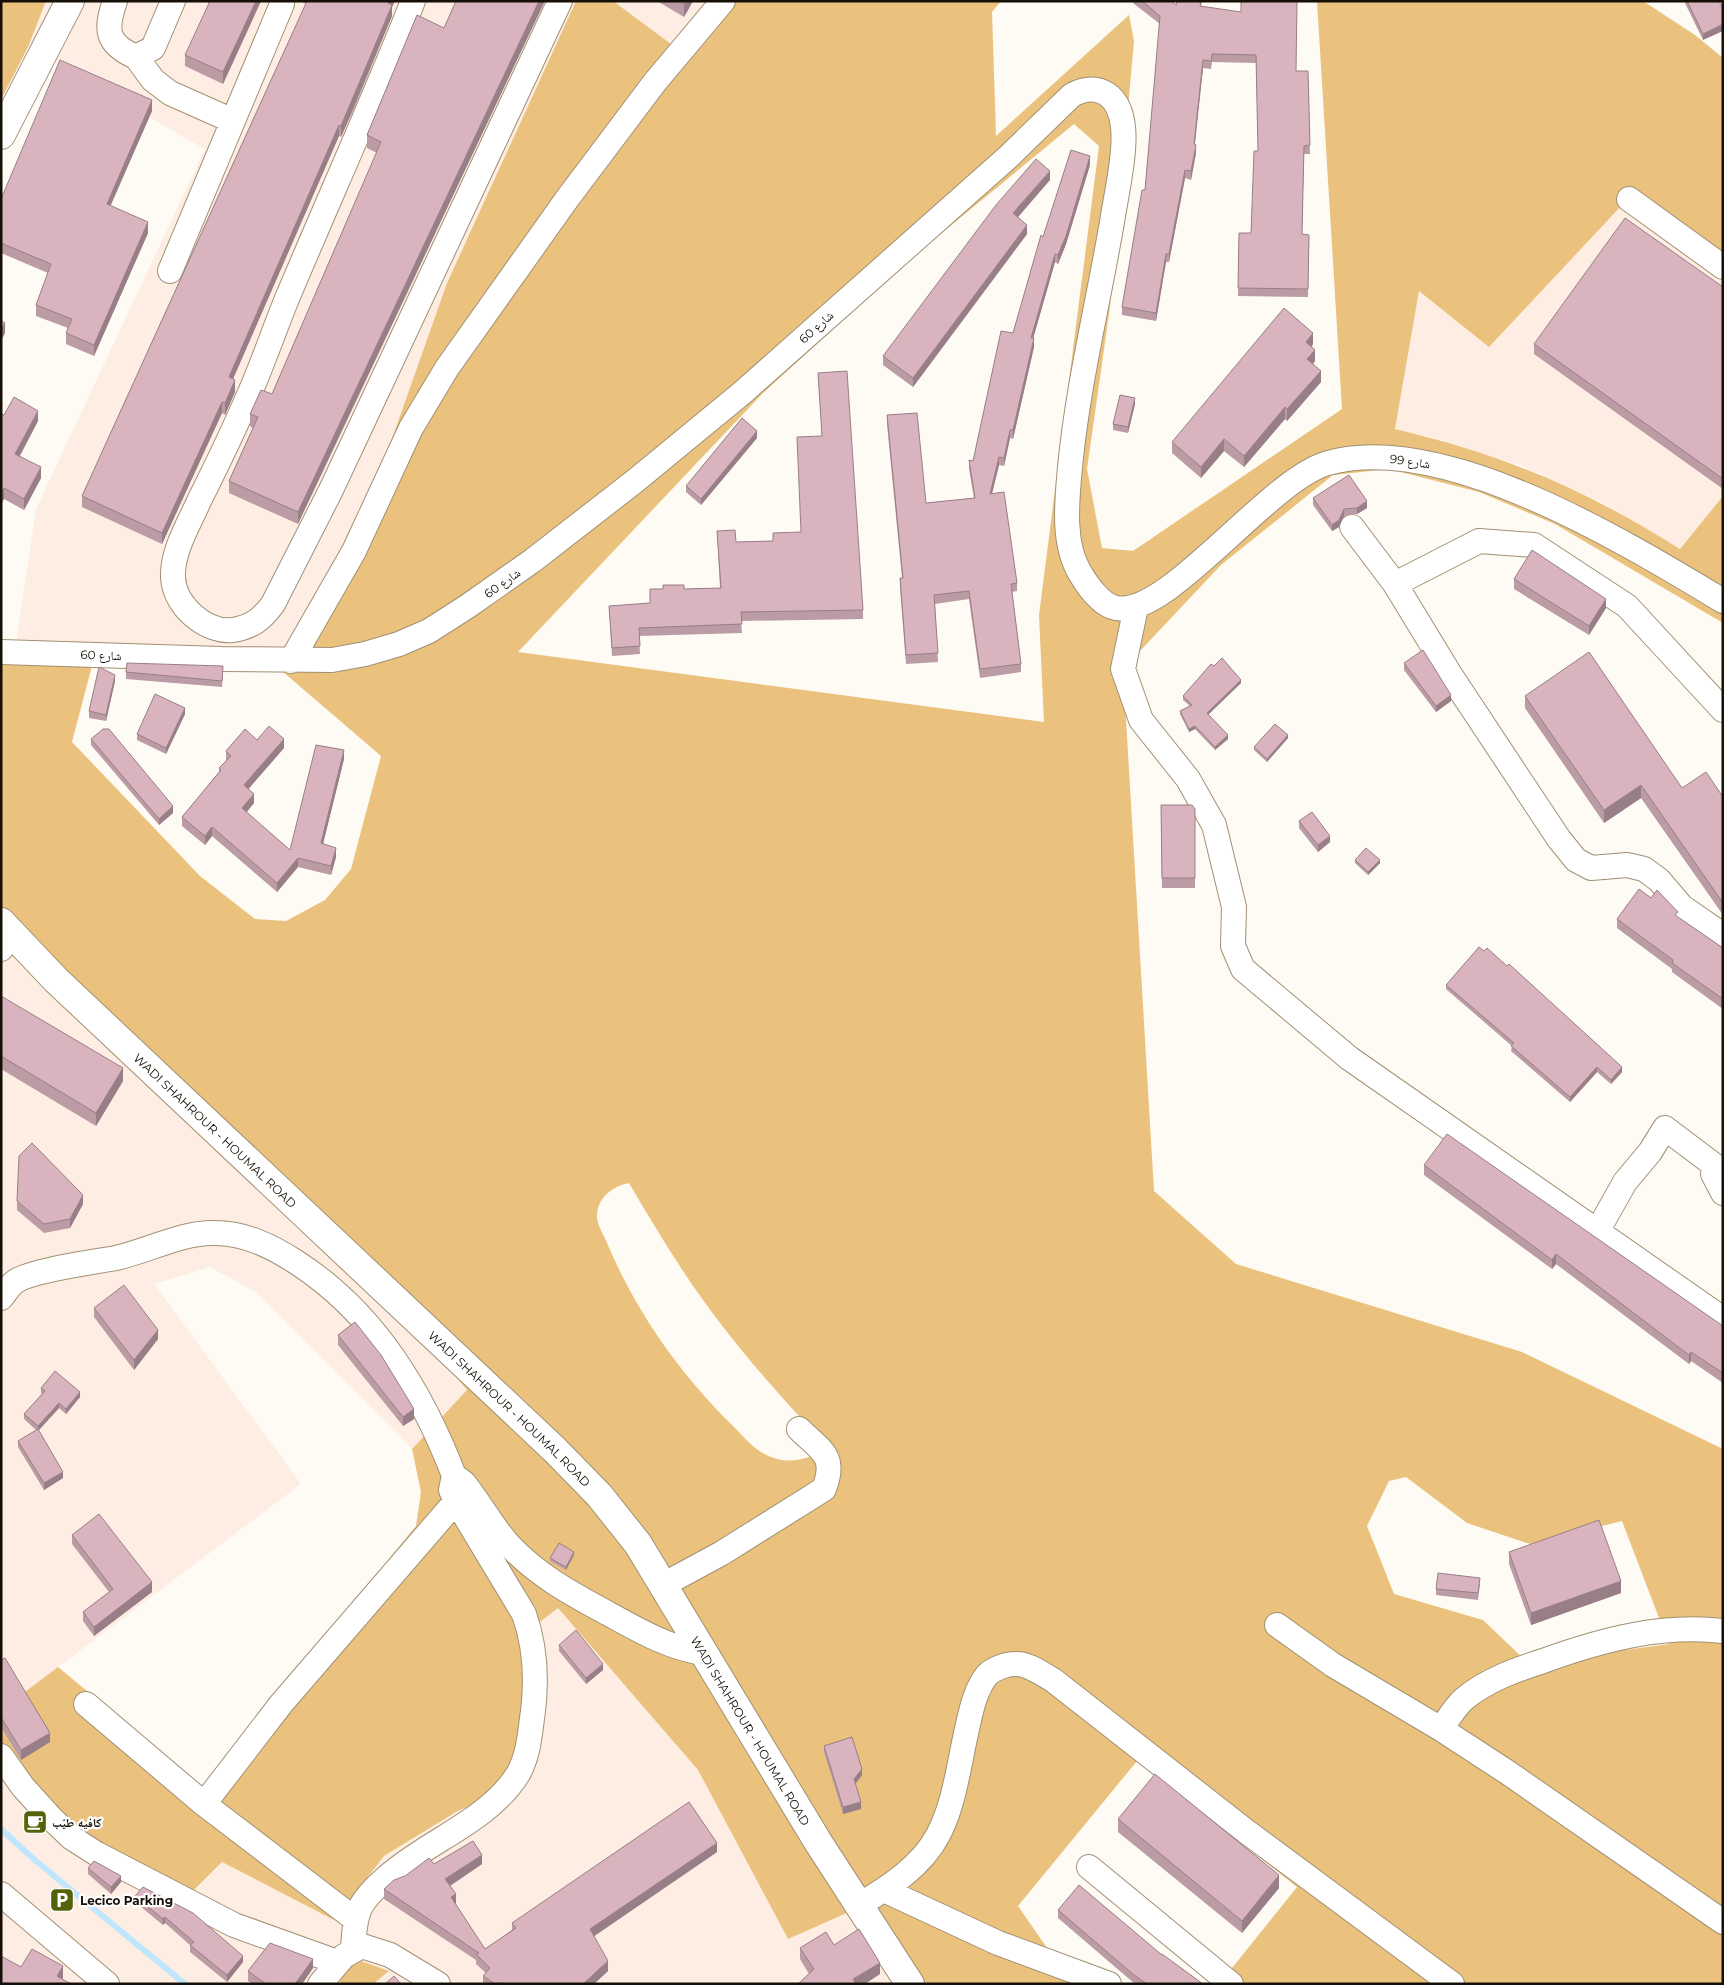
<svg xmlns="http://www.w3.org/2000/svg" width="1724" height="1985" viewBox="0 0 1724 1985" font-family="Montserrat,'Noto Naskh Arabic',sans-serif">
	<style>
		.industrial { fill: #feede2 }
		.green { fill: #eac27d; fill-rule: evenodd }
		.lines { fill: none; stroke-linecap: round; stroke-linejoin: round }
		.stream { stroke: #c0e6fe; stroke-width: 6 }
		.minor-casing { stroke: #a19073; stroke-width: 26 }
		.major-casing { stroke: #a19073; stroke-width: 30 }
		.minor { stroke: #fff; stroke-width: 24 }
		.major { stroke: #fff; stroke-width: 28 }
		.wall { fill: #bb9ba4 }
		.shaded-wall { fill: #987e86 }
		.building { fill: #d9b4bf; stroke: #987e86 }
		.labels { text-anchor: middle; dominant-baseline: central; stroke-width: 4.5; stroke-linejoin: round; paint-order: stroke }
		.street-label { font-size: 12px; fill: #150f05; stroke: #fff }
		.poi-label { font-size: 12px; font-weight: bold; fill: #150f05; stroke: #fff; text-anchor: start }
	</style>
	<rect width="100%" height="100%" fill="#fefaf4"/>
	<path class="industrial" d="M46,1h530l-129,282 -112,320 -7,17 -20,30 -292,-7 20,-134 169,-360 -177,-102z
		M613,1h97l-39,44z
		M1623,204l100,70v222l-43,53 -77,-46 -81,-37 -84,-27 -43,-10 24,-139z
		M1,924l417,406 50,60 -56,59 -156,-157 -46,-25 -56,17 147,200 -300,226z
		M558,1608l140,162 89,168 62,-26 47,72h-895v-239l193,145 28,-28 112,58 50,-64 72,-44 15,-7 51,-169z"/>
	<path class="green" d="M1,1h45l-18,46 -27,53z
		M576,1h37l58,43 39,-43h291l-9,11 4,124 133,-121 5,26 -24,266 -23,162 15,79 31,3 209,-142 -25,-408h326l52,34 28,23v216l-100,-70 -134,143 -70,-56 -24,138c107,25 192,61 285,120l43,-53v127l-168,-99 -76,-32 -90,-23 -56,6 -112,90 -98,104 31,522 82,73 286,88 201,97v535h-489l-6,-11 69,-86 -160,-126 -119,145 54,78h-176l-47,-72 -61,27 -90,-169 -140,-162 -36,28 4,56 -3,49 -25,43 -27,21 -15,7 -72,44 -50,64 -112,-58 -28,28 -36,-4 -100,-68 -57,-73v-35l57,-43 144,119 214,-260 5,-34 -9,-43 55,-59 -49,-60 -417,-406v-284l92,22 -21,80 128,134 55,43 31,2 39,-21 26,-31 30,-113 -99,-85 36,-34 10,-17 119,-337zM1074,124l25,22 -60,469 5,107 -526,-70 245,-259 146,-133zM629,1183c28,48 57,96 91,140 33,43 69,83 107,123 -16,13 -36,19 -56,11 -16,-6 -26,-19 -38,-31 -53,-52 -97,-114 -126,-183 -3,-8 -11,-20 -10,-28 1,-18 16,-29 32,-32zM1406,1477l61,46 63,21 92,-23 47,123 -141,19 -45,-43 -89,-26 -27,-68 22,-45z
		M361,1961l28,10 -16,13h-32l-3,-9 9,-11z"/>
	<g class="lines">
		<path class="stream" d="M1,1829l35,32 149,123"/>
		<defs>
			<path id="minor" d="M115,1c-10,29 -9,43 21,56l17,-9 20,-47
				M413,1c-40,101 -85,200 -127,300 -13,32 -24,65 -38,96 -15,35 -32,70 -49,104 -10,23 -27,50 -26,76 1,28 32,56 60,53 19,-3 29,-11 40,-26l58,-114 229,-489
				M136,57l17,23 17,13 63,28
				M1629,199l94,68
				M170,271l112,-267
				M1352,527l43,57 56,92 108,163 17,21 15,8 36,-3 17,4 15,11 23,27 41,28
				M1395,584l84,-43 55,4 93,61 96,104
				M1136,607l-13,62 18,51 47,59 26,46 20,82 -1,39 10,23 106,89 374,261
				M1,652l220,7 111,1 33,-6 34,-10 30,-13 39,-25 64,-45 103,-80 107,-88 265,-235 65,-63c28,-15 48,2 51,32 3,25 -7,69 -11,95 -14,82 -34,162 -42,245 -3,34 -8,76 10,106 7,12 21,32 36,35 51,11 153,-129 212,-145 116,-32 297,79 395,138
				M291,661l63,-110 57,-123 36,-60 120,-169 88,-117 68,-81
				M1,949l10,-15
				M1598,1230l27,-48 25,-30 15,-24 49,37 -1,9 10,19
				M1,1298c5,-6 9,-13 15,-17 17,-11 78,-19 100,-23 32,-7 66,-26 99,-25 30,0 56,13 81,29 79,51 126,130 159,216
				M663,1585l59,-32 102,-64c13,-34 -3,-38 -25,-60
				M1277,1625l56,40 108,64 66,43 216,150
				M86,1704l118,100
				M1441,1729c7,-10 14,-22 23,-30 23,-19 51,-29 79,-38 58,-21 117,-37 180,-30
				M1,1756l22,31 30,33 19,18 25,16 137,71 103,37
				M1089,1867l142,117
				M884,1890l114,53 111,41
				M1,1894l106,90
				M859,1905c29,-17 63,-39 79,-70 17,-32 21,-72 29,-106 4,-18 8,-39 20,-54 6,-6 19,-11 28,-11 13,-1 27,10 38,16l194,152 205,152
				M356,1920l-152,-116 77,-100 175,-203
				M353,1949c1,-13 1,-28 7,-41 6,-12 17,-22 27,-31 40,-36 102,-56 131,-103 11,-19 12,-42 15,-63 4,-33 2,-66 -9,-97l-68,-113 -5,-11 2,-10 6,-1 5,4c16,20 28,43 45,62 29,31 63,49 100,69 31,17 60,34 95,39
				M320,1984l24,-28 18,-10 28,9 48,29"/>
			<g id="major">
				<path d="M1,135l69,-134"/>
				<path id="s1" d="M1,922l55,58 499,470 44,45 39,49 180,298 92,142"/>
			</g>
		</defs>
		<use href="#minor" class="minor-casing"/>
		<use href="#major" class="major-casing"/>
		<use href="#minor" class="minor"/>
		<use href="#major" class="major"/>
	</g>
	<path class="wall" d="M261,1l-38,83 -38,-18v-11z
		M300,1h95l-3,6v9l-38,93 -13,28 -2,-1 -106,243 2,13 -10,23 -3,-2 -60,131 -80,-37v-11l224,-492z
		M657,1h36l-9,16z
		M1133,1h38l5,4 26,-4 -1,5 95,65h12l2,83h-6l-2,80 7,1 -1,62 -70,-1 1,-63h12l7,-82 -2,-88 -44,-1 -1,7 -8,-1 -9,77 2,8 -5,27 -6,-2 -16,84h-3l-10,59 -34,-6v-8l23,-117 15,-166 -27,-21z
		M1684,1h35l-16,39z
		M417,15l-119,509 -69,-31v-12l24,-53 -3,-2v-12l22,-20 105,-241 -10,-5v-13z
		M152,111l-42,94 38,28 -54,123 -28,-12v-11l2,-5 -32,-12v-11l12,-32 -47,-20v-54z
		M1090,165l-24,79 -8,20 -3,-2 -22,76 1,9 -21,92 -3,-1 -6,28 -5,-1 -7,28 25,90v8l-5,1 9,72v8l-41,6 -11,-79 -34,5 3,58 -32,2 -6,-77v-9h2l-15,-154v-9l39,88 48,-5 -5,-29v-9l4,1 70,-224z
		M1050,180l-33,37 10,17 -114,153 -30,-22v-9z
		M1723,287v202l-189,-135v-10z
		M1313,344l-1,3 3,14 -2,3 8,18 -34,39 -2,-2 -41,48 -20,-16 -23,27 -29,-25v-11z
		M818,373l45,237v9l-122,2 1,12 -103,3 1,18 -28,2 -3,-50 41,-3 34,-14 36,-1 -3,-57 19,11 37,-1 28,-9 21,-95z
		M1135,404l-7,29 -15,-3v-6z
		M4,415l34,6 -18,35 21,22 -17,32 -20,-11 -3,5z
		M757,438l-56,67 -15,-13v-6z
		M1313,498l54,10 -10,6 -13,2 -5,11 -7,4 -19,-26z
		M1514,579l92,29 -17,27 -75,-46z
		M1404,663l47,38 -15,11 -32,-42z
		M1214,666l27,17 -33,31 20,25 -13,11 -20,-21 -6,3 -9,-18v-3l10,-5 -7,-6v-4z
		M126,672l97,1 -1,14 -96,-8z
		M115,681l-9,40 -17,-3v-7z
		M1525,696l157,92 41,9v118l-82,-117 -37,25 -79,-115z
		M185,714l-19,40 -29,-14v-6z
		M1288,738l-21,24 -13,-12v-3z
		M91,739l82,74 -14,12 -68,-80z
		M257,740l27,8 -36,41 6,14 -8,9 44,38 54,-91 -21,85 13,13 -5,18 -33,-8 -21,25 -65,-56 -7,9 -23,-19v-9l37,-45v-4l7,-7v-10z
		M1161,805l34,4v79h-33z
		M1299,821l31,21 -12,10 -19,-24z
		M1355,860l25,3 -12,12 -13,-12z
		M1678,917l45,31v61l-51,-37v-3l-55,-41v-9z
		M1446,985l176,87 -11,12 -14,-12 -27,30 -59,-51 1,-5 -66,-57z
		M1,996l122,85 -27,45 -95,-57z
		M1424,1165l299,161v57l-32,-22 -2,3 -133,-100 -4,5 -128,-94z
		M17,1201l66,3 -13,24 -26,5 -27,-23z
		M94,1308l64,31 -24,31 -40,-53z
		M338,1335l76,84 -11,7 -65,-81z
		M41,1388l39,9 -14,17 -7,-6 -21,23 25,47 -19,12 -26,-43v-6l18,-11 -12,-11v-5l18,-20 -1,-1z
		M72,1535l80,57 -58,44 -11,-15v-9l26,-20 -37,-48z
		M1509,1552l112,41 -90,32 -22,-61z
		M574,1555l-8,15 -16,-9v-3z
		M1480,1584l-2,16 -42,-5v-6z
		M559,1645l44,25 -17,14 -27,-33z
		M1,1660l49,82 -29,18 -20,-33z
		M824,1746l38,29 -7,9 6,25 -18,5 -19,-62z
		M1118,1819l161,69 -37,45 -124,-101z
		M717,1852l-123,84 14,35 -14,13h-111v-8l3,-3 -10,-9v-4l-92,-61v-10l21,-13 29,-12h48l-32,22 6,17 -1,1 30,45 27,-19v-7z
		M88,1868l33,14 -10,12 -23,-20z
		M135,1896l108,66 -16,20 -37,-30v-7l-25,-22 -2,2 -28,-23z
		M1058,1910l104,45 41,29h-68l-77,-66z
		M834,1945l46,29h-71l-9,-15v-11z
		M313,1968l-11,16h-49l-5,-3v-10z"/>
	<path class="shaded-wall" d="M256,1h5l-38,83v-12z
		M389,1h6l-3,6v9l-51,121v-11z
		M539,1h6l-247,523v-12z
		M686,1h7l-9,16v-13z
		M1723,24v7l-20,9v-6z
		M1203,60v8l-9,85v-9z
		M152,100v11l-45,103v-10z
		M339,125v11l-110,252v-11z
		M1196,145v8l-5,27v-9z
		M1090,156v9l-24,79 -8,20v-9z
		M1185,170v8l-16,84v-8z
		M1050,171v9l-37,43v-10z
		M148,222v11l-54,123v-11z
		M1027,225v9l-114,153v-9z
		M1055,254v8l-24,84v-8z
		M1166,254v8l-10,59v-8z
		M5,323v10l-4,8v-11z
		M1313,333v11l-7,9v-11z
		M1034,338v9l-21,92v-9z
		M1315,350v11l-8,9v-11z
		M1321,371v11l-34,39v-12z
		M235,380v12l-10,23v-12z
		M1135,398v6l-7,29v-6z
		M222,402v11l-60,131v-11z
		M1285,407v12l-41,48v-11z
		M38,411v10l-23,43v-10z
		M1010,430v8l-6,28v-8z
		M757,431v7l-56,67v-6z
		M1224,439v12l-23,27v-11z
		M999,457v8l-9,37v-8z
		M41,467v11l-17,32v-11z
		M4,488v11l-3,5v-11z
		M1367,501v7l-10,6v-6z
		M1344,509v7l-5,11 -7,4v-6z
		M1606,599v9l-17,27v-9z
		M115,675v6l-9,40v-6z
		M1241,680v3l-34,33v-3z
		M1451,695v6l-15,11v-6z
		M185,708v6l-19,40v-6z
		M1195,726v3l-6,3v-3z
		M1228,735v4l-13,11v-3z
		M1288,735v3l-21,24v-3z
		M284,739v9l-40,46v-9z
		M344,750v9l-23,93v-9z
		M1641,785v13l-37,25v-13z
		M254,794v9l-12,15v-10z
		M173,806v7l-14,12v-6z
		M212,827v9l-7,9v-9z
		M1330,836v6l-12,10v-7z
		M336,848v9l-5,18v-9z
		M298,858v9l-21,25v-9z
		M1380,860v3l-12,12v-3z
		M1597,1067v5l-27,30v-5z
		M1622,1067v5l-11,12v-4z
		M123,1068v13l-27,45v-13z
		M83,1195v9l-13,24v-9z
		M1556,1254v10l-4,5v-9z
		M158,1330v9l-24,31v-10z
		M1691,1352v9l-2,3v-9z
		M80,1392v5l-14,17v-5z
		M59,1403v5l-21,23v-5z
		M414,1409v10l-11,7v-9z
		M63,1472v6l-19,12v-7z
		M574,1552v3l-8,15v-3z
		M1621,1581v12l-90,32v-12z
		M152,1582v10l-58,44v-9z
		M603,1664v6l-17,14v-6z
		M50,1733v9l-29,18v-10z
		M862,1769v6l-8,11v-7z
		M861,1802v7l-18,5v-7z
		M717,1843v9l-127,87v-10z
		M482,1855v9l-37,25v-10z
		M1279,1875v13l-37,45v-12z
		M121,1876v6l-10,12v-7z
		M456,1894v9l-5,4v-10z
		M165,1917v6l-2,2v-6z
		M243,1956v6l-16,20v-7z
		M313,1959v9l-11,16h-7z
		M608,1961v10l-14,13h-11z
		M880,1963v11l-15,10h-12v-5z
		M63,1966v12l-3,6 -3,-8z"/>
	<path class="building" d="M210,1h46l-33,71 -38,-17z
		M307,1h82l-1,2 4,2 -51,121 -2,-1 -110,252 6,3 -10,23 -3,-1 -60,131 -80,-37z
		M456,1h83l-241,511 -69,-31 29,-64 -8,-3 11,-24 11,4 109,-252 -14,-7 50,-120 27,13z
		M679,1h7l-2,3z
		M1142,1h29l5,4 1,-4h24l-1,5 41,6v-11h56l-1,70h12l2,74 -6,1 -2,88 7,1 -1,54 -70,-1 1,-55h12l3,-82h4l-2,-96 -44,-1 -1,7 -8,-1 -9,84 2,1 -5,26 -6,-1 -16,84h-3l-10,59 -34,-6 20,-117h3l15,-174z
		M1687,1h32l4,8v15l-20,10z
		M60,60l92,40 -45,104 41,18 -54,123 -28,-12 6,-14 -36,-14 15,-41 -50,-21v-44z
		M1071,150l19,6 -24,80 -8,19 -3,-1 -24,84h3l-21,92h-3l-6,28 -5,-1 -9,37 14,-2 13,91 -6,1 10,80 -41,5 -11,-78 -35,4 4,58 -32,2 -6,-77h3l-16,-163 30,-2 9,90 49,-5 -6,-38 4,1 28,-130 12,2 28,-98 2,2z
		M1036,159l14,12 -37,42 14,12 -114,153 -30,-22 113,-151z
		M1625,218l98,69v192l-189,-135z
		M1284,308l29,25 -7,9 9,8 -8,9 14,12 -34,38 -2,-2 -41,49 -20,-17 -23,28 -29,-25z
		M1,321l4,2 -4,7z
		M847,371l16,239 -122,2 1,12 -103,4 1,18 -28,2 -3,-42 41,-3v-14h13v-4h21v4l37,-1 -4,-57 18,-1 1,12 37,-1v-8l28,-1 -4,-95 25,-1 -4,-63z
		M1120,395l15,3 -7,29 -15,-3z
		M14,397l24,14 -23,43 26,13 -17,32 -20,-11 -3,5v-79l3,1z
		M742,418l15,13 -56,68 -15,-13z
		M1349,475l18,26 -10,7 -13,1 -5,11 -7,5 -19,-27z
		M1532,550l74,49 -17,27 -75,-47z
		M1423,650l28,45 -15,11 -32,-43z
		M1589,652l93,136 24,-16 17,25v106l-82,-118 -37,25 -79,-114z
		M1222,658l19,22 -34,33 21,22 -13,12 -20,-21 -6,3 -9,-18 12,-6 -9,-9 28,-32 3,2z
		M127,663l96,3 -1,15 -96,-9z
		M99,667l16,8 -9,40 -17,-4z
		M155,694l30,14 -19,40 -29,-14z
		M1275,724l13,11 -21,24 -13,-12z
		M269,726l15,13 -40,46 10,9 -12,14 48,42 26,-105 28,5 -23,93 15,5 -5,18 -33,-8 -21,25 -65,-56 -7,9 -23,-19 39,-47 -2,-2 12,-12 -5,-5 19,-22 12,11z
		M103,729h6l64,77 -14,13 -68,-80z
		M1161,805h31l3,4v69h-33z
		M1312,812l18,24 -12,9 -19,-24z
		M1366,848l14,12 -12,12 -13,-12z
		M1639,889l12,9 6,-8 21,22 -3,3 48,33v51l-51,-36 1,-3 -56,-41z
		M1479,947l5,4 3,-3 20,18 2,-2 113,103 -11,13 -14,-13 -27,30 -59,-51 3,-3 -68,-58z
		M1,996l122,72 -27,45 -95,-57z
		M1447,1134l276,192v47l-32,-21 -2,3 -133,-101 -4,6 -128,-95z
		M32,1143l51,52 -13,24 -26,5 -27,-23 2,-45z
		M124,1285l34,45 -24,30 -40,-52z
		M355,1322l26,33 33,54 -11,8 -65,-82z
		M55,1371l25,21 -14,17 -7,-6 -21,23 -14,-12 21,-23 -4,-3z
		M38,1429l25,43 -19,11 -26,-42z
		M99,1514l53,68 -58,45 -11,-15 30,-23 -41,-54z
		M1599,1520l22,61 -90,32 -22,-61z
		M559,1543l15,9 -8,15 -16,-9z
		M1438,1573l42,5 -2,15 -42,-4z
		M576,1630l27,34 -17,14 -27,-33z
		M5,1658l45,75 -29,17 -20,-33v-57z
		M852,1737l10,32 -8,10 7,23 -18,5 -19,-61z
		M1155,1774l124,101 -37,46 -124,-102z
		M689,1802l28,41 -127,86 18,32 -25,23h-84v-2l-1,2h-3l-12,-8 7,-8 -14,-14 3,-1 -95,-64 10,-9 11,-4 24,-18 5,6 39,-23 9,14 -37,24 11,15 -5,3 34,52 31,-21 -4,-5z
		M94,1861l27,15 -10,11 -23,-19z
		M1079,1885l83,70v-1l41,30h-56l-13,-9 -76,-65z
		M143,1887l50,26 50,43 -16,19 -37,-30 4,-3 -29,-25 -2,2 -28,-23z
		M859,1929l21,34 -27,16 3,5h-58l16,-15 -14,-21 26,-16 8,13z
		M270,1943l43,16 -18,25h-29l-18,-13z
		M32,1949l31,17 -6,10 14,8h-70v-28l20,11z
		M394,1976l7,8h-16z"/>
	<defs>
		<symbol id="cafe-square" viewBox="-11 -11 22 22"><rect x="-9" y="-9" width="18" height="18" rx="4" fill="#536309" stroke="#fff"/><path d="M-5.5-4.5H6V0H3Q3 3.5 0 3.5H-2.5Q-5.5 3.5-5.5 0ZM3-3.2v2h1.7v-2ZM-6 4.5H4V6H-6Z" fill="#fff"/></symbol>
		<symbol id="parking-square" viewBox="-11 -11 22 22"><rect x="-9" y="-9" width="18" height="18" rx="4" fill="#536309" stroke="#fff"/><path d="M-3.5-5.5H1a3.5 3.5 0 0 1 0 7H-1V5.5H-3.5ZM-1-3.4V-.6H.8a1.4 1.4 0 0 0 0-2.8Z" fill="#fff"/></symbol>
	</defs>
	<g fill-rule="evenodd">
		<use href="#cafe-square" x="21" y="1808" width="28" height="28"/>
		<use href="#parking-square" x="48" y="1886" width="28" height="28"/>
	</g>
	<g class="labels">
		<g class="street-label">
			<text transform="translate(816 327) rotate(-42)">شارع 60</text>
			<text transform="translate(1410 461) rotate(8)">شارع 99</text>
			<text transform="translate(502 583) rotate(-36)">شارع 60</text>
			<text transform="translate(101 655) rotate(2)">شارع 60</text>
			<text stroke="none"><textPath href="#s1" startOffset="299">WADI SHAHROUR - HOUMAL ROAD</textPath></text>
			<text stroke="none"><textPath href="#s1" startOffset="704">WADI SHAHROUR - HOUMAL ROAD</textPath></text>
			<text stroke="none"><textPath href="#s1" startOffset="1109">WADI SHAHROUR - HOUMAL ROAD</textPath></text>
		</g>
		<g class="poi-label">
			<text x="52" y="1822">كافيه طيّب</text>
			<text x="80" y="1900">Lecico Parking</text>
		</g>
	</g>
	<rect width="1724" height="1985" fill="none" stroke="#150f05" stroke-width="5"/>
</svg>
